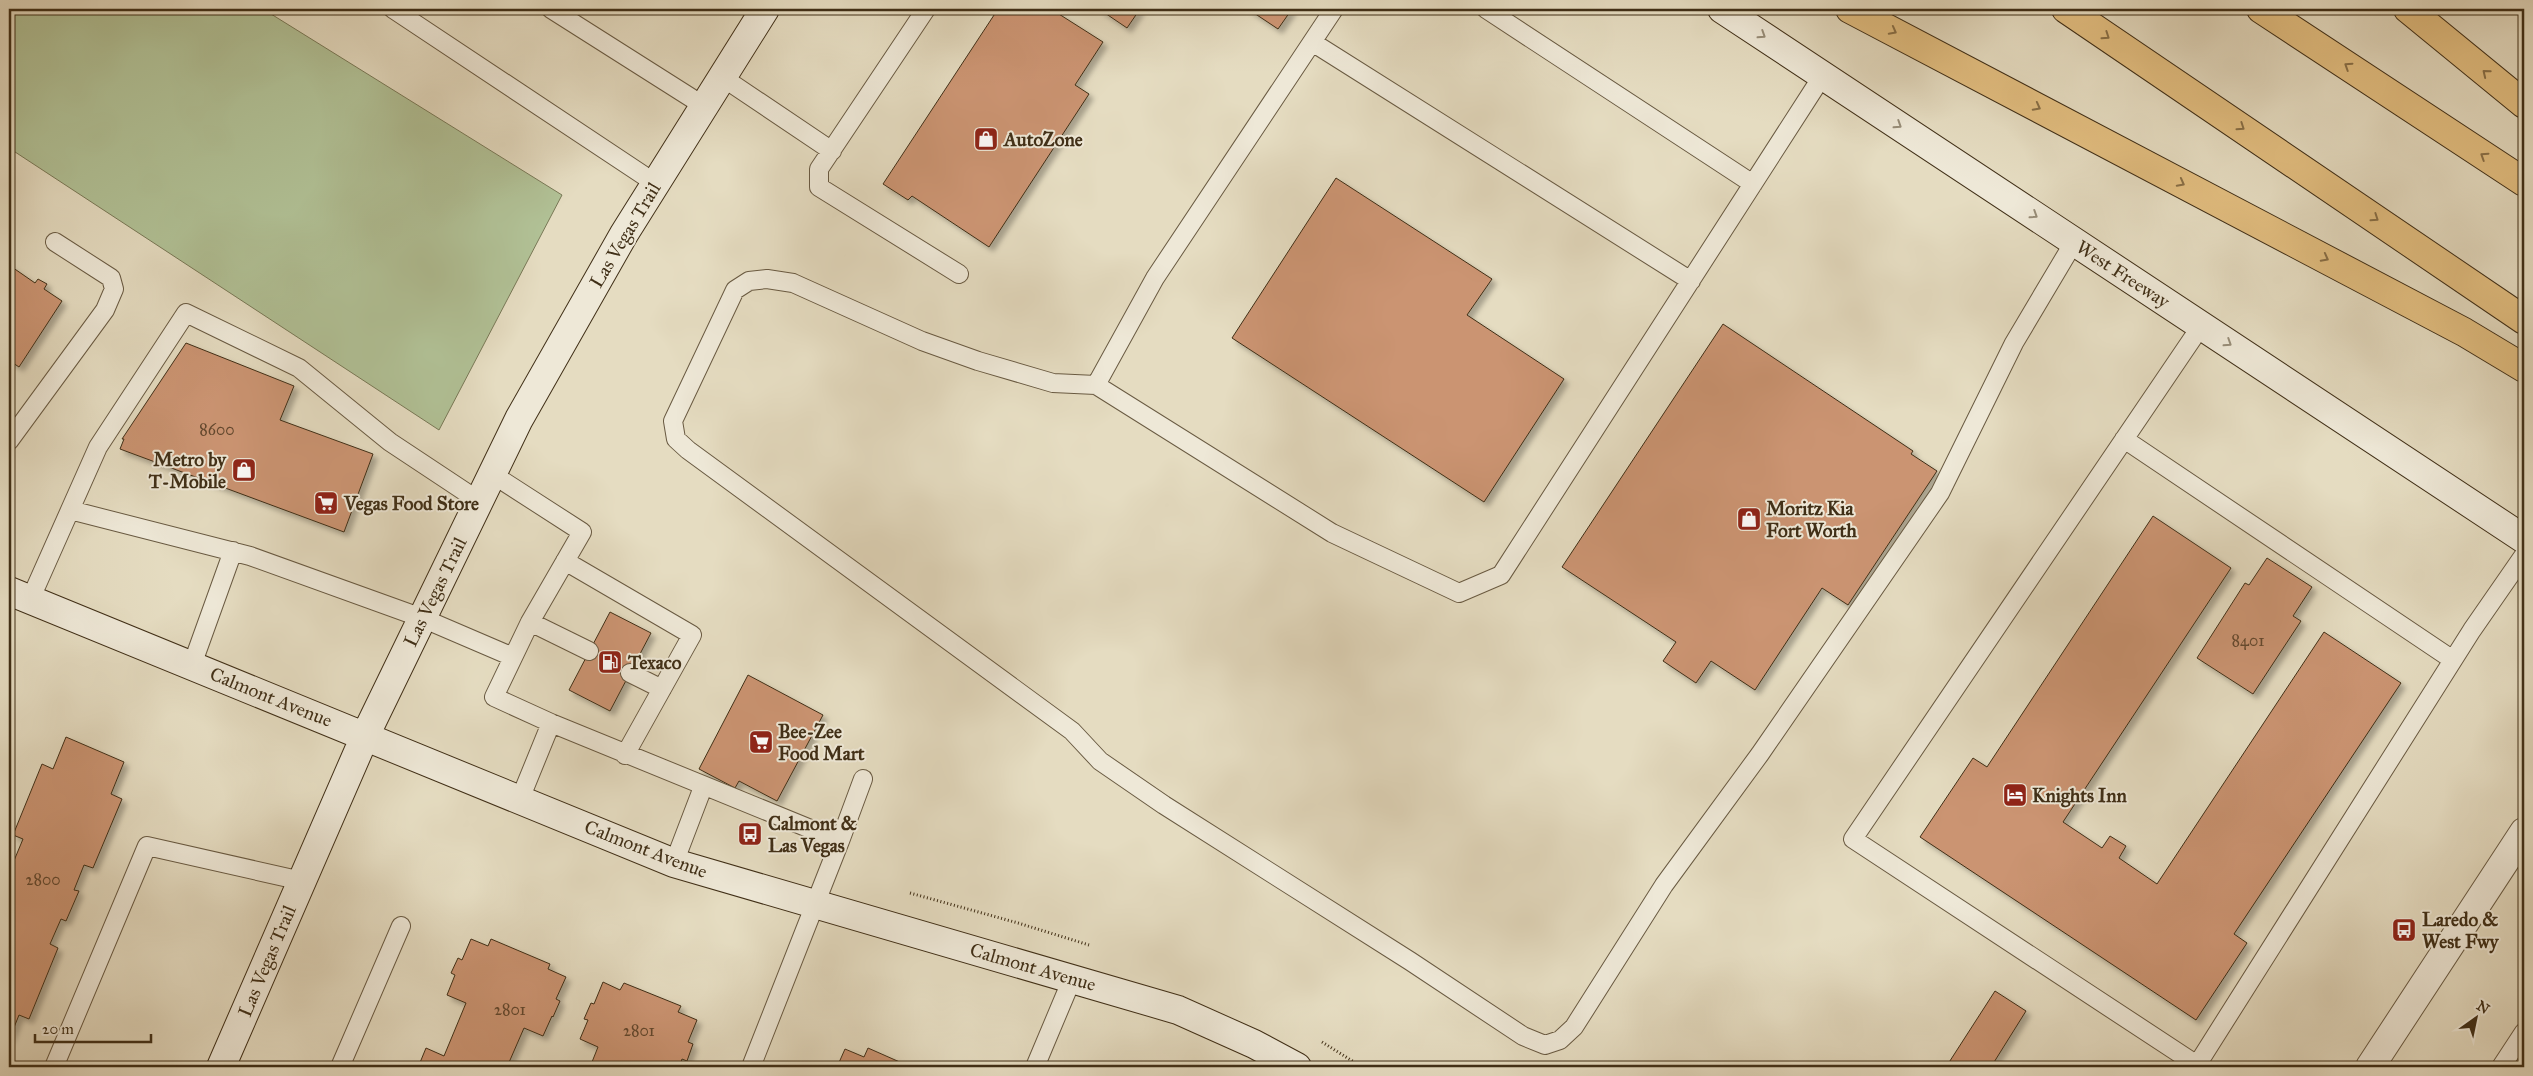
<svg xmlns="http://www.w3.org/2000/svg" width="2533" height="1076" viewBox="0 0 2533 1076" font-family="'IM FELL Great Primer',serif">
	<style>
		.green { fill: #b1c196; stroke: #787856 }
		.building { fill: #cb9472; stroke: #402f17; filter: url(#shadow) }
		.lines { fill: none; stroke-linecap: round; stroke-linejoin: round }
		.lane-casing { stroke: #695a42; stroke-width: 20 }
		.street-casing { stroke: #695a42; stroke-width: 30 }
		.secondary-casing { stroke: #402f17; stroke-width: 30 }
		.highway-casing { stroke: #402f17; stroke-width: 30 }
		.path { stroke: #402f17; stroke-width: 3; stroke-dasharray: 1 2.5; stroke-linecap: butt }
		.lane { stroke: #eee8d7; stroke-width: 18 }
		.street { stroke: #eee8d7; stroke-width: 28 }
		.secondary { stroke: #eee8d7; stroke-width: 28 }
		.highway { stroke: #e2be80; stroke-width: 28 }
		.oneway { stroke: #896f46 }
		.oneway2 { stroke: #978c77 }
		.labels { text-anchor: middle; dominant-baseline: central; stroke-width: 4; stroke-linejoin: round; paint-order: stroke }
		.number-label { font-size: 16px; fill: #63482e }
		.poi-label { font-size: 19px; font-weight: bold; fill: #402f17; stroke: #eee8d7; text-anchor: start }
		.street-label { font-size: 19px; fill: #402f17; stroke: #eee8d7 }
	</style>
	<defs>
		<filter id="shadow"><feDropShadow dx="4.5" dy="4.5" stdDeviation="2.5" flood-color="#0004"/></filter>
	</defs>
	<rect width="100%" height="100%" fill="#e5dcc1"/>
	<filter id="stains"><feTurbulence type="fractalNoise" baseFrequency=".004" numOctaves="4"/><feColorMatrix values="0 0 0 0 .2 0 0 0 0 .09 0 0 0 0 .02 0 0 0 .5 -.17"/></filter>
	<radialGradient id="worn" r=".72"><stop offset=".6" stop-color="#630" stop-opacity="0"/><stop offset="1" stop-color="#630" stop-opacity=".3"/></radialGradient>
	<path class="green" d="M9,9h254l299,186 -123,235 -430,-282z"/>
	<path class="building" d="M998,9h53l52,33 -28,43 14,9 -100,153 -77,-51 -4,4 -25,-16z
		M1099,9h41l-13,19z
		M1248,9h44l-14,20z
		M1336,178l156,101 -25,36 97,64 -80,123 -252,-164z
		M9,265l26,18 3,-4 9,5 -3,5 18,12 -43,66 -9,-6 -1,2z
		M1723,324l190,127 -2,3 26,17 -89,134 -26,-17 -67,102 -44,-29 -15,22 -33,-22 13,-19 -114,-75z
		M186,343l108,43 -14,34 93,34 -29,78 -224,-83 4,-10h-2z
		M2153,516l78,52 -168,254 39,26 8,-12 16,10 -7,12 38,26 167,-252 77,51 -167,251 13,9 -51,77 -276,-183 53,-79 14,9z
		M2267,558l45,29 -19,29 8,5 -48,73 -56,-36 48,-75 4,2z
		M610,612l41,21 -41,78 -41,-21z
		M748,675l75,40 -46,86 -38,-20 -4,7 -36,-19z
		M66,737l58,25 -13,32 11,5 -29,69 -9,-3 -10,25 5,1 -13,30 -5,-2 -11,25 8,4 -29,71 -10,-4 -10,25v-178l4,1 10,-24 -10,-4 29,-71 11,5z
		M471,939l17,7 3,-7 59,25 -2,5 18,8 -10,22 4,2 -7,16 -1,-1 -9,20 -19,-8 -17,39h-94l2,-4 4,2 7,-17 18,8 22,-53 -19,-8 8,-20 -4,-2 7,-15 4,2z
		M603,982l17,8 4,-7 57,23 -3,6 19,8 -9,22 5,2 -6,17 -5,-2 -3,8h-89l8,-20 -18,-8 8,-19 -4,-1 7,-16 3,1z
		M1995,991l31,20 -35,56h-45z
		M868,1048l43,19h-74l8,-18 19,8z"/>
	<g class="lines">
		<defs>
			<path id="lane" d="M393,9l262,174
				M551,9l153,97
				M926,9l-107,160v18l140,87
				M1334,9l-179,269 -59,107 236,148 127,60 42,-18 322,-500
				M1486,9l267,175
				M1312,42l379,239
				M722,77l110,74
				M2201,326l-348,513 344,226 275,-435 52,-75
				M1096,385l-43,-2 -75,-22 -56,-20 -129,-58 -26,-4 -18,2 -14,9 -62,131 3,18 12,11 384,281 28,30 64,44 246,156 113,75 22,9 15,-5 14,-13 90,-142 96,-131 180,-261 74,-150 60,-101
				M2124,439l329,221
				M9,441l96,-131 9,-21 -3,-11 -56,-36
				M492,474l90,58 -52,90 -36,75 57,26 -31,76
				M70,510l28,-63 88,-134 113,55 91,74 89,59
				M565,561l127,74 -67,120
				M30,600l40,-90 180,46 172,62 91,39
				M530,622l59,29
				M192,665l41,-114
				M630,673l32,16
				M551,723l289,118 -89,226
				M840,841l23,-62
				M674,863l29,-76
				M54,1067l93,-221 155,35
				M340,1067l61,-141
				M1035,1067l37,-88
				M2501,1067l23,-35"/>
			<path id="street" d="M2370,1067l154,-235"/>
			<path id="secondary" d="M1722,9l802,530
				M9,591l665,272 504,147 76,34 43,23
				M221,1067l144,-331 154,-317 105,-185 141,-225"/>
			<path id="highway" d="M1850,9l614,323 60,36
				M2066,9l458,311
				M2261,9l263,173
				M2408,9l116,95"/>
		</defs>
		<use href="#lane" class="lane-casing"/>
		<use href="#street" class="street-casing"/>
		<use href="#secondary" class="secondary-casing"/>
		<use href="#highway" class="highway-casing"/>
		<path class="path" d="M910,893l108,30 71,22
			M1322,1042l40,25"/>
		<use href="#lane" class="lane"/>
		<use href="#street" class="street"/>
		<use href="#secondary" class="secondary"/>
		<use href="#highway" class="highway"/>
	</g>
	<defs><path id="oneway-chevron" d="M-2-3.5L2.5 0L-2 3.5" fill="none" stroke-width="1.6" stroke-linecap="round" stroke-linejoin="round" transform="scale(1.25)"/></defs>
	<g class="oneway">
		<use href="#oneway-chevron" transform="translate(1893 31) rotate(28)"/>
		<use href="#oneway-chevron" transform="translate(2106 36) rotate(34)"/>
		<use href="#oneway-chevron" transform="translate(2348 66) rotate(-147)"/>
		<use href="#oneway-chevron" transform="translate(2486 73) rotate(-141)"/>
		<use href="#oneway-chevron" transform="translate(2037 107) rotate(28)"/>
		<use href="#oneway-chevron" transform="translate(2241 127) rotate(34)"/>
		<use href="#oneway-chevron" transform="translate(2484 156) rotate(-147)"/>
		<use href="#oneway-chevron" transform="translate(2181 183) rotate(28)"/>
		<use href="#oneway-chevron" transform="translate(2375 218) rotate(34)"/>
		<use href="#oneway-chevron" transform="translate(2325 258) rotate(28)"/>
	</g>
	<g class="oneway2">
		<use href="#oneway-chevron" transform="translate(1762 35) rotate(33)"/>
		<use href="#oneway-chevron" transform="translate(1898 125) rotate(33)"/>
		<use href="#oneway-chevron" transform="translate(2034 215) rotate(33)"/>
		<use href="#oneway-chevron" transform="translate(2228 343) rotate(33)"/>
	</g>
	<defs>
		<symbol id="shop-square" viewBox="-11 -11 22 22"><rect x="-9" y="-9" width="18" height="18" rx="4" fill="#8f2418" stroke="#eee8d7"/><path d="M-5-2.5h2.3a2.7 3.5 0 0 1 5.4 0H5L5.5 6h-11ZM-1.5-2.5h3a1.5 2.3 0 0 0-3 0Z" fill="#fff"/></symbol>
		<symbol id="supermarket-square" viewBox="-11 -11 22 22"><rect x="-9" y="-9" width="18" height="18" rx="4" fill="#8f2418" stroke="#eee8d7"/><path d="M-6-5.5h2.5l.6 2H6L4.5 2H-2.5L-4.4-4H-6ZM-1.5 3.2a1.3 1.3 0 1 0 .1 0ZM3 3.2a1.3 1.3 0 1 0 .1 0Z" fill="#fff"/></symbol>
		<symbol id="fuel-square" viewBox="-11 -11 22 22"><rect x="-9" y="-9" width="18" height="18" rx="4" fill="#8f2418" stroke="#eee8d7"/><path d="M-5.5-6h7V0h2V4h1.3V-2.5L3-4.5l.8-.8L6-3V5H2.5V1h-1V6h-7ZM-4.2-4.7v3.2H.2V-4.7Z" fill="#fff"/></symbol>
		<symbol id="hotel-square" viewBox="-11 -11 22 22"><rect x="-9" y="-9" width="18" height="18" rx="4" fill="#8f2418" stroke="#eee8d7"/><path d="M-6-4.5h1.5V1H6V5H4.5V3h-9V5H-6ZM-4 0a1.8 1.8 0 1 1 3.6 0ZM.5 0V-2.5h3Q6-2.5 6 0Z" fill="#fff"/></symbol>
		<symbol id="bus-square" viewBox="-11 -11 22 22"><rect x="-9" y="-9" width="18" height="18" rx="4" fill="#8f2418" stroke="#eee8d7"/><path d="M-5-6H5V4H4V6H2V4H-2V6H-4V4H-5ZM-3.5-4V0h7V-4ZM-3.5 1.2v1.5H-2V1.2ZM2 1.2v1.5H3.5V1.2Z" fill="#fff"/></symbol>
	</defs>
	<g fill-rule="evenodd">
		<use href="#shop-square" x="972" y="125" width="28" height="28"/>
		<use href="#shop-square" x="230" y="456" width="28" height="28"/>
		<use href="#supermarket-square" x="312" y="489" width="28" height="28"/>
		<use href="#shop-square" x="1735" y="505" width="28" height="28"/>
		<use href="#fuel-square" x="596" y="648" width="28" height="28"/>
		<use href="#supermarket-square" x="747" y="728" width="28" height="28"/>
		<use href="#hotel-square" x="2001" y="781" width="28" height="28"/>
		<use href="#bus-square" x="736" y="820" width="28" height="28"/>
		<use href="#bus-square" x="2390" y="916" width="28" height="28"/>
	</g>
	<g class="labels">
		<g class="number-label">
			<text x="217" y="429">8600</text>
			<text x="2248" y="640">8401</text>
			<text x="43" y="879">2800</text>
			<text x="510" y="1009">2801</text>
			<text x="639" y="1030">2801</text>
		</g>
		<g class="poi-label">
			<text x="1004" y="139">AutoZone</text>
			<text x="226" y="459" text-anchor="end">Metro by<tspan x="226" dy="22">T-Mobile</tspan></text>
			<text x="344" y="503">Vegas Food Store</text>
			<text x="1766" y="508">Moritz Kia<tspan x="1766" dy="22">Fort Worth</tspan></text>
			<text x="628" y="662">Texaco</text>
			<text x="778" y="731">Bee-Zee<tspan x="778" dy="22">Food Mart</tspan></text>
			<text x="2032" y="795">Knights Inn</text>
			<text x="768" y="823">Calmont &amp;<tspan x="768" dy="22">Las Vegas</tspan></text>
			<text x="2422" y="919">Laredo &amp;<tspan x="2422" dy="22">West Fwy</tspan></text>
		</g>
		<g class="street-label">
			<text transform="translate(625 235) rotate(-59)">Las Vegas Trail</text>
			<text transform="translate(2123 274) rotate(33)">West Freeway</text>
			<text transform="translate(435 592) rotate(-64)">Las Vegas Trail</text>
			<text transform="translate(271 697) rotate(22)">Calmont Avenue</text>
			<text transform="translate(646 849) rotate(21)">Calmont Avenue</text>
			<text transform="translate(267 961) rotate(-67)">Las Vegas Trail</text>
			<text transform="translate(1033 967) rotate(16)">Calmont Avenue</text>
		</g>
	</g>
	<rect width="2533" height="1076" fill="none" stroke="#e5dcc1" stroke-width="30"/>
	<rect x="10" y="10" width="2513" height="1056" fill="none" stroke="#402f17" stroke-width="2.5"/>
	<rect x="15" y="15" width="2503" height="1046" fill="none" stroke="#402f17"/>
	<g transform="translate(2476 1018) rotate(33)" stroke="#eee8d7" stroke-width="4" paint-order="stroke">
	<path d="M0-4L9 19L0 12L-9 19Z" fill="#402f17"/>
	<text y="-8" font-size="14" font-weight="bold" text-anchor="middle" fill="#402f17">N</text>
	</g>
	<path d="M35 1034v8h116v-8" fill="none" stroke="#402f17" stroke-width="2.5"/>
	<text x="42" y="1034" font-size="15" fill="#402f17" stroke="#eee8d7" stroke-width="4" paint-order="stroke">20 m</text>
	<rect width="100%" height="100%" filter="url(#stains)"/>
	<rect width="100%" height="100%" fill="url(#worn)"/>
</svg>
